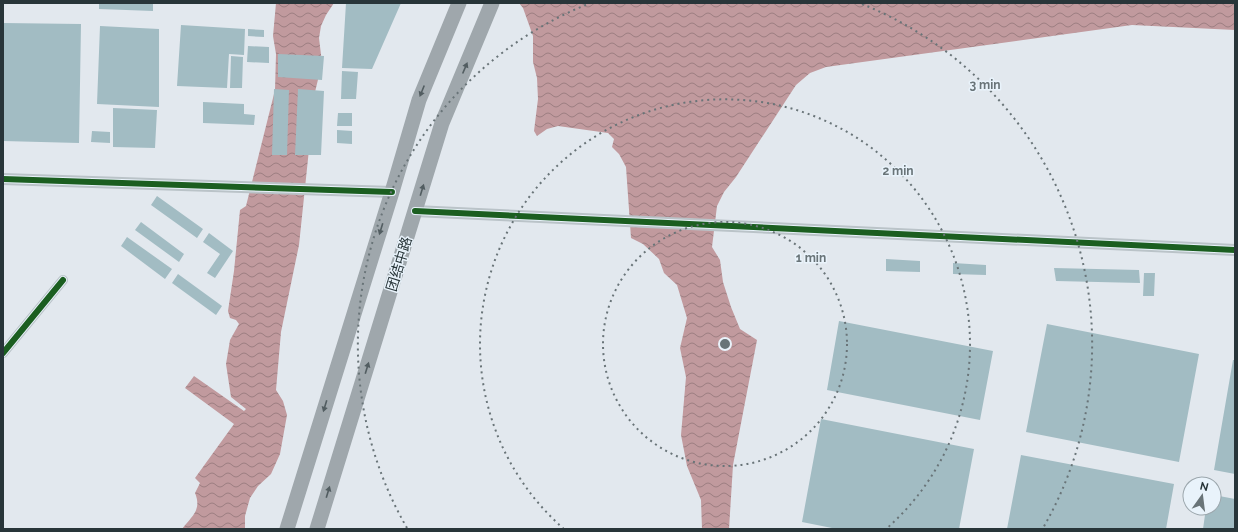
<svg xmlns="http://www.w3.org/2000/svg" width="1238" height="532" viewBox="0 0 1238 532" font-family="Raleway,'Noto Sans SC',sans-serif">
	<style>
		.water { fill: url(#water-waves) }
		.building { fill: #a2bcc3 }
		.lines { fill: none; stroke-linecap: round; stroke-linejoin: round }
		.minor { stroke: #bac3c8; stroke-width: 10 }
		.tertiary { stroke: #bac3c8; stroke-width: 12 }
		.primary { stroke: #9fa7ac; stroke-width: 15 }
		.cycleway-casing { stroke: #e9f3fb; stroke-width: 8 }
		.cycleway { stroke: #1b5e20; stroke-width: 6 }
		.oneway { fill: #525d61 }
		.ring { fill: none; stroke: #697478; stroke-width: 2; stroke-dasharray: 2 4 }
		.labels { text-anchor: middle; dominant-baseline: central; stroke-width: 3; stroke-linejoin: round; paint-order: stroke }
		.street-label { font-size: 14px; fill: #283539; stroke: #e9f3fb }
		.centre { fill: #697478; stroke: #e9f3fb; stroke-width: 2 }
		.ring-label { font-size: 12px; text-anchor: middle; font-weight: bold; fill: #697478; stroke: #e9f3fb; stroke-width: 3; stroke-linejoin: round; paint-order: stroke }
	</style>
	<defs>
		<pattern id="water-waves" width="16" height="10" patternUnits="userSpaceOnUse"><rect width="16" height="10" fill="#c19a9e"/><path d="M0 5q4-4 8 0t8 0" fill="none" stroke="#9d7e82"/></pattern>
	</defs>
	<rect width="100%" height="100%" fill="#e2e8ee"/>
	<path class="water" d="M276,3h58l-8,12 -5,11 -2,12 3,25 -7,29 -16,153 -18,87 -5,58 7,11 4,14 -7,39 -9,20 -13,12 -8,12 -5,18v13h-63c10,-13 20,-19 13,-36l5,-10 -5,-5 39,-54 -49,-36 9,-12 50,35 2,-2 -15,-12 -5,-33 4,-24 9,-16 -3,-4 -6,-2 -2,-7 6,-40 6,-61 6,-4 29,-116 1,-36 -3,-18z
		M519,3h716v27l-103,-5 -306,42 -16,6 -14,12 -60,92 -12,15 -7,14 -5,41 8,13 3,22 8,25 9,22 17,11 -24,125 -4,64h-27l-1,-29 -14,-34 -6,-31 5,-58 -6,-29 7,-30 -10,-33 -13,-12 -5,-14 -16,-15 -12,-6 -5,-71 -7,-13 -7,-7 2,-8 -6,-6 -50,-7 -11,3 -10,7 -3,-5 4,-32 -1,-21 -4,-16v-26l-10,-28z"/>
	<path class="building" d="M99,3h54v8l-54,-2z
		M346,3h55l-29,66 -30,-1z
		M3,23l78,1 -2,119 -76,-2z
		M181,25l64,4 -1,26 -15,-1 -2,34 -50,-2z
		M100,26l59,3v78l-62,-3z
		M248,29l16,1v7l-16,-1z
		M248,46l21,1v16l-22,-1z
		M278,54l46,2 -2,24 -44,-3z
		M231,56l12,1 -1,31h-12z
		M342,71l16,1 -2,27h-15z
		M274,89l15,1 -2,65h-15z
		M298,89l26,2 -3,64h-26z
		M203,102l41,2v10l11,1 -1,10 -51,-2z
		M113,108l44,2 -2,38 -42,-1z
		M338,113h14v13h-15z
		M337,130l15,1v13l-15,-1z
		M92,131l18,1v11l-19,-1z
		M157,196l46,33 -6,9 -46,-33z
		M141,222l43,32 -5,8 -44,-32z
		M209,233l24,18 -18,27 -8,-5 13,-19 -17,-12z
		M127,237l45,32 -7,10 -44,-33z
		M886,259l34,2v11l-34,-1z
		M953,263l33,2v10l-33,-1z
		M1054,268l85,2 1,13 -84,-2z
		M1144,273h11l-1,23h-11z
		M178,274l44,32 -6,9 -44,-32z
		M839,321l154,30 -13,69 -153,-30z
		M1047,324l152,30 -20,108 -153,-30z
		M1233,360h2v114l-21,-4z
		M821,419l153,30 -15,80h-122l-35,-7z
		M1021,455l153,29 -8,45h-159z
		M1214,495l21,4v30h-32l3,-21h8z"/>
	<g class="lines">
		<path class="minor" d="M3,353l60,-73"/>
		<path class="tertiary" d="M3,179l389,13
			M415,211l820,39"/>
		<path class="primary" d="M287,529l105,-337 27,-92 40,-97
			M317,529l125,-406 50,-120"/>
		<defs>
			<path id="cycleway" d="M3,179l389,13
				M415,211l820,39
				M3,353l60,-73"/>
		</defs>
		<use href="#cycleway" class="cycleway-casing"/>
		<use href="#cycleway" class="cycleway"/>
	</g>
	<defs><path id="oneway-solid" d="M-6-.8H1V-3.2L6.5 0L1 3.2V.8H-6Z"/></defs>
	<g class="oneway">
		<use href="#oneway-solid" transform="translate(465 68) rotate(-67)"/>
		<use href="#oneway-solid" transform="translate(422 91) rotate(112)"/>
		<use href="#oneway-solid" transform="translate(422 190) rotate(-73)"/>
		<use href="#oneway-solid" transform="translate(381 229) rotate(107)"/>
		<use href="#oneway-solid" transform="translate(367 368) rotate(-73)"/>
		<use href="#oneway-solid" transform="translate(325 406) rotate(107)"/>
		<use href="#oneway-solid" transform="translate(328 492) rotate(-73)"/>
	</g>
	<g class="ring">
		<circle cx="725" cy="344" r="122"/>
		<path d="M564 529A245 245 0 1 1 886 529"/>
		<path d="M407 528A367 367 0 0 1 588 4M862 4A367 367 0 0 1 1043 528"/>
	</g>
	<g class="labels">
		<g class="street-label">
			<text transform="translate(399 264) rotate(-73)">团结中路</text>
		</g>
	</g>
	<circle cx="725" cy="344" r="6" class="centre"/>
	<g class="ring-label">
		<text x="985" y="89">3 min</text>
		<text x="898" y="175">2 min</text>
		<text x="811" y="262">1 min</text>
	</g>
	<rect width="1238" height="532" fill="none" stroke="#283539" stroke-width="8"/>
	<g transform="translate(1202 496) rotate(14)"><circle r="19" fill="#e9f3fb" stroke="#9ca7ad"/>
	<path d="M0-3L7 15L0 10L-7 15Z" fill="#697478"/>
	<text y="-6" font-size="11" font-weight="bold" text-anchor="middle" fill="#283539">N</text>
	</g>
</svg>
